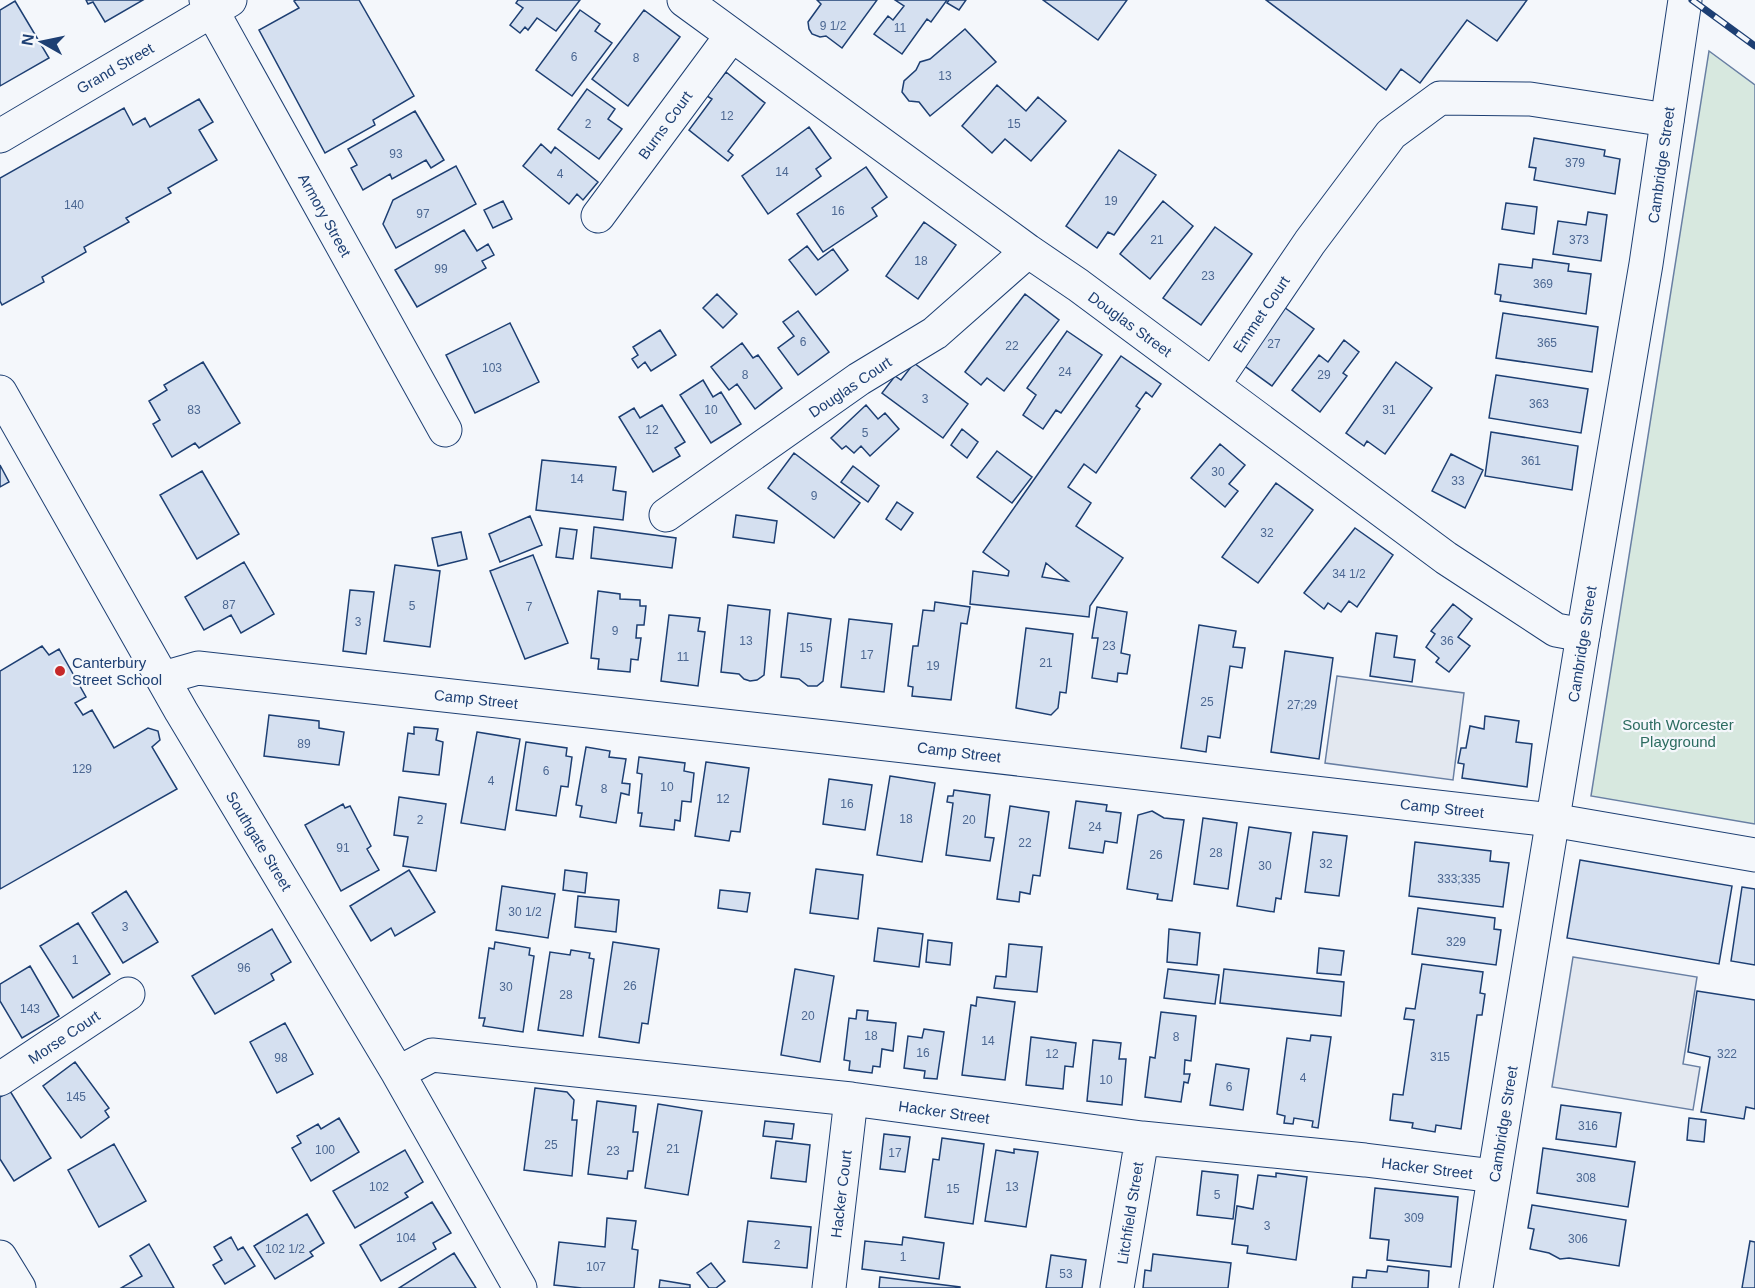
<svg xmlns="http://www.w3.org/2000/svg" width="1755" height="1288" viewBox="0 0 1755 1288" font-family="Helvetica,sans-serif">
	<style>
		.green { fill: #d7e8df; stroke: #687fa3; stroke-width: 1.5 }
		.parking { fill: #e3e8f0; stroke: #687fa3; stroke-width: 1.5 }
		.building { fill: #d5e0f0; stroke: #1d3f73; stroke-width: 1.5; fill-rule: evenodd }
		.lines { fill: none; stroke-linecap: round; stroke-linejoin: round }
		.minor-casing { stroke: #1d3f73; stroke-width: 35 }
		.major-casing { stroke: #1d3f73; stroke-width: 35 }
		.minor { stroke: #f4f7fb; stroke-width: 33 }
		.major { stroke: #f4f7fb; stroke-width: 33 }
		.rail-casing { stroke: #1d3f73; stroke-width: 7 }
		.rail { stroke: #f4f7fb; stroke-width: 4.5; stroke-dasharray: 14; stroke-linecap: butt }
		.poi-dot { fill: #c62828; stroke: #f4f7fb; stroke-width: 2 }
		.labels { text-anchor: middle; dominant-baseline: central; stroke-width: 4.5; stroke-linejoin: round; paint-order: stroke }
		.number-label { font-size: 12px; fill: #4b6792 }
		.street-label { font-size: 15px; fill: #1d3f73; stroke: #f4f7fb }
		.poi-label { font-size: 15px; fill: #1d3f73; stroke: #f4f7fb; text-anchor: start }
		.park-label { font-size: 15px; fill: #2c6c60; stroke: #f4f7fb }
	</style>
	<rect width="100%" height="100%" fill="#f4f7fb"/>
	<path class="green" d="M1709,51l46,34v739l-164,-28z"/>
	<path class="parking" d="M1337,676l127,17 -11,87 -128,-17z
		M1573,957l124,20 -14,87 17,3 -7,43 -141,-23z"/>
	<path class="building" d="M86,0h57l-38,22 -12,-20 -5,2z
		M296,0h63l55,96 -41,24 2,5 -50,28 -66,-123 40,-22 -5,-7z
		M518,0h62l-24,31 -19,-13 -9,12 -3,-3 -5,6 -10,-8 13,-17 -7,-5z
		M817,0h60l-35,48 -16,-12 -6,1 -8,-3 -3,-5 -1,-7 13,-18z
		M895,0h52l-16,22 -4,-3 -25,35 -28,-20 14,-18 5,4 11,-14z
		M949,0h17l-7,10 -12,-7z
		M1043,0h84l-29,40z
		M1266,0h261l-30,41 -30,-21 -47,63 -19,-14 -15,21z
		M15,1l34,57 -49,28v-76z
		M580,10l20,14 -5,7 17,12 -40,53 -36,-26z
		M644,10l36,27 -52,69 -36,-27z
		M965,29l31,33 -66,54 -11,-14 -10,-1 -7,-9 2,-11 12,-11 4,-8 10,-3z
		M726,72l39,31 -37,48 5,4 -5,6 -39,-31 23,-31 -5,-3z
		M997,85l29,26 12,-14 28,24 -35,40 -26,-22 -13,14 -30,-27z
		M587,89l28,20 -7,10 14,10 -23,30 -41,-30z
		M199,99l14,23 -14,8 18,30 -49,28 3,5 -45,25 3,4 -45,25 2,5 -44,25 2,5 -42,23 -2,-4v-123l124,-70 9,17 12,-7 5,9z
		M415,111l29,49 -13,8 -5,-8 -34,19 -2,-5 -27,16 -12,-22 6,-3 -9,-16z
		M809,127l22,31 -15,11 5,7 -53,38 -26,-38z
		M1534,138l71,12 -1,6 16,3 -5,35 -81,-14 2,-12 -7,-1z
		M541,144l10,9 4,-6 43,35 -15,18 -6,-6 -8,10 -46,-38z
		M1119,150l37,25 -42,60 -6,-3 -11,16 -31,-22z
		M456,166l20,38 -80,44 -13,-24 10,-24z
		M866,167l21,30 -15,11 5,8 -54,36 -26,-38z
		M503,201l9,18 -19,9 -9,-18z
		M1163,201l30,25 -43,53 -30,-25z
		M1506,203l31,4 -3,27 -32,-5z
		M1588,212l19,3 -6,46 -48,-7 5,-33 28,4z
		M924,222l32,23 -38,54 -32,-23z
		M1215,227l37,27 -51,71 -38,-27z
		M464,230l13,21 11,-7 6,11 -12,6 4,7 -69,39 -22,-37z
		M807,246l11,14 15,-11 15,21 -32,25 -27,-35z
		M1533,259l36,5 -1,7 23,3 -5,40 -86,-13 1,-6 -6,-1 4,-30 33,4z
		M717,294l20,20 -14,14 -20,-20z
		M1025,294l34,26 -55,71 -17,-13 -6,7 -16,-13z
		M1277,302l37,27 -42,57 -37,-27z
		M798,311l31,41 -31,23 -20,-27 16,-12 -11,-14z
		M1503,313l95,14 -6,45 -96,-14z
		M510,323l29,59 -64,31 -29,-58z
		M660,330l16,25 -25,16 -6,-9 -7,6 -6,-9 6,-4 -5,-8z
		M1067,331l35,24 -41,58 -5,-3 -13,19 -20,-14 13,-20 -9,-7z
		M1344,340l15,12 -16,21 4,3 -27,36 -28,-22 27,-35 9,7z
		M742,343l11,15 5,-3 24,33 -27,21 -18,-25 -8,6 -18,-23z
		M1121,356l40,28 -9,13 -6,-5 -10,14 4,3 -44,64 -12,-9 -16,23 23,16 -15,23 47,32 -33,48 -1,11 -119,-13 3,-33 35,5 1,-5 -26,-19zM1046,563l22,18 -26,-4z
		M203,362l37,61 -41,25 -4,-5 -23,14 -19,-33 7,-4 -11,-19 18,-11 -3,-5z
		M1396,362l36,26 -47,66 -18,-13 -3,5 -18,-13z
		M914,363l54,41 -25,34 -61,-45 13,-17 6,4z
		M1496,375l92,14 -7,44 -92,-15z
		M703,380l10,17 8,-5 20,32 -30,19 -31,-48z
		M662,405l23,37 -10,6 5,8 -27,16 -34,-55 15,-9 6,10z
		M866,405l12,14 7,-6 14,16 -29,27 -9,-10 -7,7 -8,-7 -4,3 -11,-11z
		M962,429l16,13 -11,16 -16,-13z
		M1491,432l87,14 -6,44 -87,-14z
		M1220,444l25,21 -16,19 9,7 -13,16 -34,-29z
		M997,451l35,26 -20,26 -35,-26z
		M794,453l66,50 -26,35 -66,-50z
		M1451,454l32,16 -18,38 -33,-17z
		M542,460l74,7 -3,23 13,2 -3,28 -87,-10z
		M0,465l9,17 -9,5z
		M853,466l26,20 -11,16 -27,-20z
		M202,471l37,63 -42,25 -37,-64z
		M1276,483l37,27 -55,73 -36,-26z
		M897,502l16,11 -12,17 -15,-11z
		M736,515l41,6 -3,22 -41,-6z
		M530,516l12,29 -42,17 -11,-28z
		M594,527l82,11 -4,30 -81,-10z
		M560,528l17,2 -4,29 -17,-2z
		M1355,528l38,27 -36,52 -8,-6 -8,11 -13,-9 -4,6 -20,-16z
		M461,532l6,27 -29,7 -6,-28z
		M533,555l35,88 -43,16 -35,-88z
		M244,562l30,52 -33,19 -10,-18 -27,15 -19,-33z
		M395,565l45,6 -10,76 -46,-6z
		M350,590l24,2 -8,62 -23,-3z
		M598,591l22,3v5l20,1v6h6l-2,19h-7l-1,13h5l-3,22 -7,-1 -1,13 -32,-3 1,-10 -8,-1z
		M935,602l35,5 -3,17 -6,-1 -10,77 -39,-4 1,-9 -5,-1 5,-40h5l5,-36 11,1z
		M1453,604l19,15 -14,18 12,9 -21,26 -13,-10 3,-4 -13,-11 9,-13 -4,-3z
		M728,605l42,5 -6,65 -7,5 -7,1 -6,-2 -5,-5 -18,-2z
		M1097,607l30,5 -6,41 9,2 -3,19 -9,-1 -1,9 -25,-4 6,-40h-6z
		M788,613l43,6 -8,62 -6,5h-9l-9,-7 -18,-2z
		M669,615l31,3 -2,13 7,1 -7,54 -37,-5z
		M849,619l43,5 -8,68 -43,-5z
		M1199,625l37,6 -3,16 12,1 -3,20 -12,-2 -10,72 -12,-2 -2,16 -25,-4z
		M1026,628l47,6 -7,59 -6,-1 -2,16 -7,7 -35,-7z
		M1376,633l21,3 -3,21 21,3 -3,22 -42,-6z
		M42,646l7,9 10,-6 27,48 -11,6 8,12 9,-5 22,38 34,-20 10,3 2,9 -8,7 25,42 -177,100v-218z
		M1285,651l48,7 -14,101 -48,-7z
		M269,715l50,6v7l25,4 -5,33 -75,-9z
		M1485,716l34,5 -3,21 16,2 -5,43 -65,-9 2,-14 -6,-1 3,-15h5l4,-22 14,3z
		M414,727l24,2 -2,11 7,2 -4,33 -36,-4 5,-38 6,1z
		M477,732l43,7 -15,91 -44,-7z
		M526,742l41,6 -1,8 6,1 -4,30 -7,-1 -5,30 -40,-6z
		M586,747l24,4 -1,6 17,2 -4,24 8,1 -1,11 -8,-2 -5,30 -36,-6 2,-11 -6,-1z
		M639,757l46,6 -1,8 10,2 -3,29 -9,-1 -2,20 -5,-1 -1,10 -34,-4 2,-13h-4l4,-39 -5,-1z
		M706,762l43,6 -9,64 -9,-1 -2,10 -34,-5z
		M890,776l45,7 -13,79 -45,-7z
		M829,779l43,6 -7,45 -42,-6z
		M954,790l36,5 -5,42 9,1 -4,23 -44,-6 7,-52 -6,-1 1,-6h5z
		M399,797l47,7 -10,67 -33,-5 5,-29 -14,-2z
		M1076,801l31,4 -1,6 15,2 -4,30 -12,-2 -2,12 -34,-5z
		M343,804l2,4 5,-2 21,40 -4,3 12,21 -38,21 -36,-66z
		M1010,806l39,6 -9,64 -7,-1 -3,19 -10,-2 -1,10 -22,-3z
		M1152,811l12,7 20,2 -12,81 -15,-2 1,-5 -31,-5 11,-74z
		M1203,818l34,5 -9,66 -34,-5z
		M1249,827l42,6 -10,66 -5,-1 -2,14 -37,-6z
		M1313,832l34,4 -8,60 -34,-4z
		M1415,842l76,9 -1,10 19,2 -6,44 -94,-11z
		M1580,860l152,26 -13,78 -152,-26z
		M816,869l47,6 -5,44 -48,-6z
		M409,870l26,42 -40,24 -4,-8 -20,13 -21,-35z
		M565,870l22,3 -2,20 -22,-3z
		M502,886l53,8 -7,44 -52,-8z
		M1742,887l13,2v76l-24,-4z
		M720,890l30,3 -3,19 -29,-4z
		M126,891l32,51 -35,21 -31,-50z
		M578,896l41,4 -3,32 -41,-5z
		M1418,908l77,10 -1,11 7,1 -5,35 -84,-11z
		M78,923l32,51 -37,24 -33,-52z
		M878,928l45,6 -4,33 -45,-6z
		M272,929l19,33 -20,12 3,6 -59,34 -23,-38z
		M1169,929l31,4 -3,32 -30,-3z
		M928,940l24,3 -2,22 -24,-3z
		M495,942l35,6 -1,7 5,1 -11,76 -40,-6 2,-8h-6l10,-70 5,1z
		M613,942l46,7 -11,75 -6,-1 -3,20 -40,-6z
		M1009,944l33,3 -5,45 -43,-4 2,-12 10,1z
		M1319,948l25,3 -3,24 -24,-2z
		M571,950l19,3 -1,5 5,1 -11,77 -45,-6 12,-78 20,3z
		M1422,964l61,8 -3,21 5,1 -3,21h-5l-16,114 -25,-4 -1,7 -23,-4 1,-5 -23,-3 3,-26 10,1 11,-75 -10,-1 2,-11 9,1z
		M30,966l29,50 -37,22 -22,-37v-17z
		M795,969l39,7 -14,86 -39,-7z
		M1168,969l51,6 -4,29 -51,-6z
		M1224,969l120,13 -3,34 -121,-13z
		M1697,991l58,9v109l-9,-2 -2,12 -43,-7 9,-55 -22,-5z
		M977,997l38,5 -10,78 -43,-5 9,-70 5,1z
		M857,1010l11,1 -1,9 29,3 -3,28 -11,-2 -2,18 -7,-1 -1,7 -23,-3 1,-9 -6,-1 5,-42 7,1z
		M1161,1012l35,4 -5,45 -6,-1 -1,14h6l-2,9 -4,-1 -3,20 -36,-5 5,-40 5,1z
		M285,1023l28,51 -36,19 -27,-51z
		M924,1029l20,3 -7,47 -13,-1 1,-7 -21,-3 4,-32 14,2z
		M1311,1035l20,2 -13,91 -6,-1 1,-6 -19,-3 -1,6 -9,-1 1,-7 -8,-2 10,-76 23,3z
		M1031,1037l45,6 -3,24 -8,-1 -2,23 -37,-4z
		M1093,1040l28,3 -2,16h7l-4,46 -35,-4z
		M75,1062l34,46 -4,3 4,6 -28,21 -38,-52z
		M1216,1064l33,5 -6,41 -33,-5z
		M535,1088l32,4 7,8 -2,20h5l-5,56 -48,-6z
		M10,1091l41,67 -37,23 -14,-22v-62z
		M597,1101l39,5 -3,26h5l-5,39h-5l-1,8 -39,-5z
		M658,1104l44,7 -14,84 -43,-7z
		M1561,1105l60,8 -5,34 -60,-8z
		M339,1118l20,34 -48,29 -19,-33 9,-5 -4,-7 21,-12 3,5z
		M1689,1118l17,2 -2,22 -17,-2z
		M765,1121l29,3 -2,15 -29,-3z
		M884,1134l26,3 -5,35 -25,-3z
		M942,1138l42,6 -11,80 -48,-7 8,-58 6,1z
		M776,1141l34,4 -4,37 -35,-4z
		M114,1144l32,57 -47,26 -31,-57z
		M1543,1148l92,14 -7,45 -91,-14z
		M1014,1149l24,3 -12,75 -41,-6 11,-71 18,3z
		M405,1150l18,32 -18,11 3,4 -53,31 -22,-37z
		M1202,1171l36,4 -5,44 -36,-4z
		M1276,1173l31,4 -11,83 -49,-7 1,-7 -16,-2 5,-38 16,3 5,-34 18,2z
		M1375,1188l83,9 -7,70 -64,-7 2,-20 -19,-2z
		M432,1202l19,31 -18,10 3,6 -55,32 -21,-36z
		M1532,1205l94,15 -7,46 -50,-8 -9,1 -11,-6 -19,-4 4,-20 -6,-1z
		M307,1214l17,29 -14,9 3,4 -38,23 -21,-33z
		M607,1218l29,3 -4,28 6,1 -4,38h-52l-28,-3 5,-43 46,5z
		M748,1221l63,6 -4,41 -64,-6z
		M231,1237l7,13 5,-3 12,19 -30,18 -12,-19 9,-5 -8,-13z
		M903,1237l41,6 -5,36 -77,-10 3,-28 37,4z
		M1750,1241l5,1v46h-13z
		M149,1244l25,44h-53l21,-12 -12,-20z
		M454,1253l22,35h-77z
		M1153,1254l78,9 -3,25h-85l2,-18 6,1z
		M1051,1255l35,5 -4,28h-36z
		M711,1263l14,18 -9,7h-7l-12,-15z
		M1388,1266l41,5 -1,17h-76l1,-11 13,1 1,-8 20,2z
		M880,1277l80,10v1h-81z
		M660,1280l30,5v3h-31z"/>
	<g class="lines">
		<defs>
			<path id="minor" d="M206,0l239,430
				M684,0l344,251 50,34 368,273 110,72 27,5
				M0,136l230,-136
				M598,216l134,-181
				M1213,385l97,-143 81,-108 49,-36 90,1 137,21
				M0,392l181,319 217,362 122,215
				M666,515l193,-136 76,-46 93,-82
				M163,678l35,-10 636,70 718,82 203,35
				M398,1073l34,-18 419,44 291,39 223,22 129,16
				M0,1079l128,-85
				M0,1257l19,31
				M829,1288l22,-189
				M1117,1288l25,-150"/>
			<path id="major" d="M1476,1288l107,-653 63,-371 39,-264"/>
		</defs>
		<use href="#minor" class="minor-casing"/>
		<use href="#major" class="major-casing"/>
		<use href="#minor" class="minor"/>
		<use href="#major" class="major"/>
		<defs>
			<path id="rail" d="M1692,0l63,46"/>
		</defs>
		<use href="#rail" class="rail-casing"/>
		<use href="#rail" class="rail"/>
	</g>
	<circle class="poi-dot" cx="60" cy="671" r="6"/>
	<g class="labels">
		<g class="number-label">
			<text x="833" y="26">9 1/2</text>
			<text x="900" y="28">11</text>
			<text x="574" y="57">6</text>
			<text x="636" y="58">8</text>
			<text x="945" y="76">13</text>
			<text x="727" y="116">12</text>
			<text x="588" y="124">2</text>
			<text x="1014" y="124">15</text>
			<text x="396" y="154">93</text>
			<text x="1575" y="163">379</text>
			<text x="782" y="172">14</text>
			<text x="560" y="174">4</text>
			<text x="1111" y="201">19</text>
			<text x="74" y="205">140</text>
			<text x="838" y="211">16</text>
			<text x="423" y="214">97</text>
			<text x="1157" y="240">21</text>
			<text x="1579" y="240">373</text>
			<text x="921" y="261">18</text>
			<text x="441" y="269">99</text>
			<text x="1208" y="276">23</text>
			<text x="1543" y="284">369</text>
			<text x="803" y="342">6</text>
			<text x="1547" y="343">365</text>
			<text x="1274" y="344">27</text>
			<text x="1012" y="346">22</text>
			<text x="492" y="368">103</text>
			<text x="1065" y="372">24</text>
			<text x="745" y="375">8</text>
			<text x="1324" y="375">29</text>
			<text x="925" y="399">3</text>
			<text x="1539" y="404">363</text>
			<text x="194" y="410">83</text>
			<text x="711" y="410">10</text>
			<text x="1389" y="410">31</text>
			<text x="652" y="430">12</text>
			<text x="865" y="433">5</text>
			<text x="1531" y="461">361</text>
			<text x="1218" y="472">30</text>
			<text x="577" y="479">14</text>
			<text x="1458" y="481">33</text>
			<text x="814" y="496">9</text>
			<text x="1267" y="533">32</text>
			<text x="1349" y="574">34 1/2</text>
			<text x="229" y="605">87</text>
			<text x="412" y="606">5</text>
			<text x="529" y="607">7</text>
			<text x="358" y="622">3</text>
			<text x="615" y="631">9</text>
			<text x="746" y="641">13</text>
			<text x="1447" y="641">36</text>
			<text x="1109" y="646">23</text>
			<text x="806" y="648">15</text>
			<text x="867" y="655">17</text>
			<text x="683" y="657">11</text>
			<text x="1046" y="663">21</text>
			<text x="933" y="666">19</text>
			<text x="1207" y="702">25</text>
			<text x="1302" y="705">27;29</text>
			<text x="304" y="744">89</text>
			<text x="82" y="769">129</text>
			<text x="546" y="771">6</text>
			<text x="491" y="781">4</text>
			<text x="667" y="787">10</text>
			<text x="604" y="789">8</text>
			<text x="723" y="799">12</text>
			<text x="847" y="804">16</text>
			<text x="906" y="819">18</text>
			<text x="420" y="820">2</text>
			<text x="969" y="820">20</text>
			<text x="1095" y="827">24</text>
			<text x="1025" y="843">22</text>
			<text x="343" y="848">91</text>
			<text x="1216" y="853">28</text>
			<text x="1156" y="855">26</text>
			<text x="1326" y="864">32</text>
			<text x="1265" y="866">30</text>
			<text x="1459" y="879">333;335</text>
			<text x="525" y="912">30 1/2</text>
			<text x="125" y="927">3</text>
			<text x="1456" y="942">329</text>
			<text x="75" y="960">1</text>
			<text x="244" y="968">96</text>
			<text x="630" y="986">26</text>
			<text x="506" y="987">30</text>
			<text x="566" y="995">28</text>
			<text x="30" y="1009">143</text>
			<text x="808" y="1016">20</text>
			<text x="871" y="1036">18</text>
			<text x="1176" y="1037">8</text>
			<text x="988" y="1041">14</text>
			<text x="923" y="1053">16</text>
			<text x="1052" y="1054">12</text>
			<text x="1727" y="1054">322</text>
			<text x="1440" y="1057">315</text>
			<text x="281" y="1058">98</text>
			<text x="1303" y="1078">4</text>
			<text x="1106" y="1080">10</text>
			<text x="1229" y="1087">6</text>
			<text x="76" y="1097">145</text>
			<text x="1588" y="1126">316</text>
			<text x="551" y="1145">25</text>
			<text x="673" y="1149">21</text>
			<text x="325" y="1150">100</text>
			<text x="613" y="1151">23</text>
			<text x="895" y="1153">17</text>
			<text x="1586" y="1178">308</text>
			<text x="379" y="1187">102</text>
			<text x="1012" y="1187">13</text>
			<text x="953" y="1189">15</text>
			<text x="1217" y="1195">5</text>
			<text x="1414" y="1218">309</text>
			<text x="1267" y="1226">3</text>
			<text x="406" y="1238">104</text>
			<text x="1578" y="1239">306</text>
			<text x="777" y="1245">2</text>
			<text x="285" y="1249">102 1/2</text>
			<text x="903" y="1257">1</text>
			<text x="596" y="1267">107</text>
			<text x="1066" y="1274">53</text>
		</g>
		<g class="street-label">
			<text transform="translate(115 68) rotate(-30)">Grand Street</text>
			<text transform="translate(665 125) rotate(-54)">Burns Court</text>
			<text transform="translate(1661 165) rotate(-82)">Cambridge Street</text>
			<text transform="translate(325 215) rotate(61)">Armory Street</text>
			<text transform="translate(1261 314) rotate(-56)">Emmet Court</text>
			<text transform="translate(1130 324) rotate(36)">Douglas Street</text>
			<text transform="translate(850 387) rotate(-34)">Douglas Court</text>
			<text transform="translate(1582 644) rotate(-81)">Cambridge Street</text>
			<text transform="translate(476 699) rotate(6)">Camp Street</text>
			<text transform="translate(959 752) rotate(7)">Camp Street</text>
			<text transform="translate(1442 808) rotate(6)">Camp Street</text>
			<text transform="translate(259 841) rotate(59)">Southgate Street</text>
			<text transform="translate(64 1037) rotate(-34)">Morse Court</text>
			<text transform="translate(944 1112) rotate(8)">Hacker Street</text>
			<text transform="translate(1503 1124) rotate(-81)">Cambridge Street</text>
			<text transform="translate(1427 1168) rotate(7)">Hacker Street</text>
			<text transform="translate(841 1194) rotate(-83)">Hacker Court</text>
			<text transform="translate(1130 1213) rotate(-81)">Litchfield Street</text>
		</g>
		<g class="poi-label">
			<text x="72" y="662">Canterbury<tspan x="72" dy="17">Street School</tspan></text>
		</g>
		<g class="park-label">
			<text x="1678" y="724">South Worcester<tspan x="1678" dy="17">Playground</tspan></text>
		</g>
	</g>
	<g transform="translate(42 42) rotate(279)" stroke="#f4f7fb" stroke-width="4.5" paint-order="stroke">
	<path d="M0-4.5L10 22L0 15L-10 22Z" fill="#1d3f73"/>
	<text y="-9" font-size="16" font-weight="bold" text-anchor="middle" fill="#1d3f73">N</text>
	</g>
</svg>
